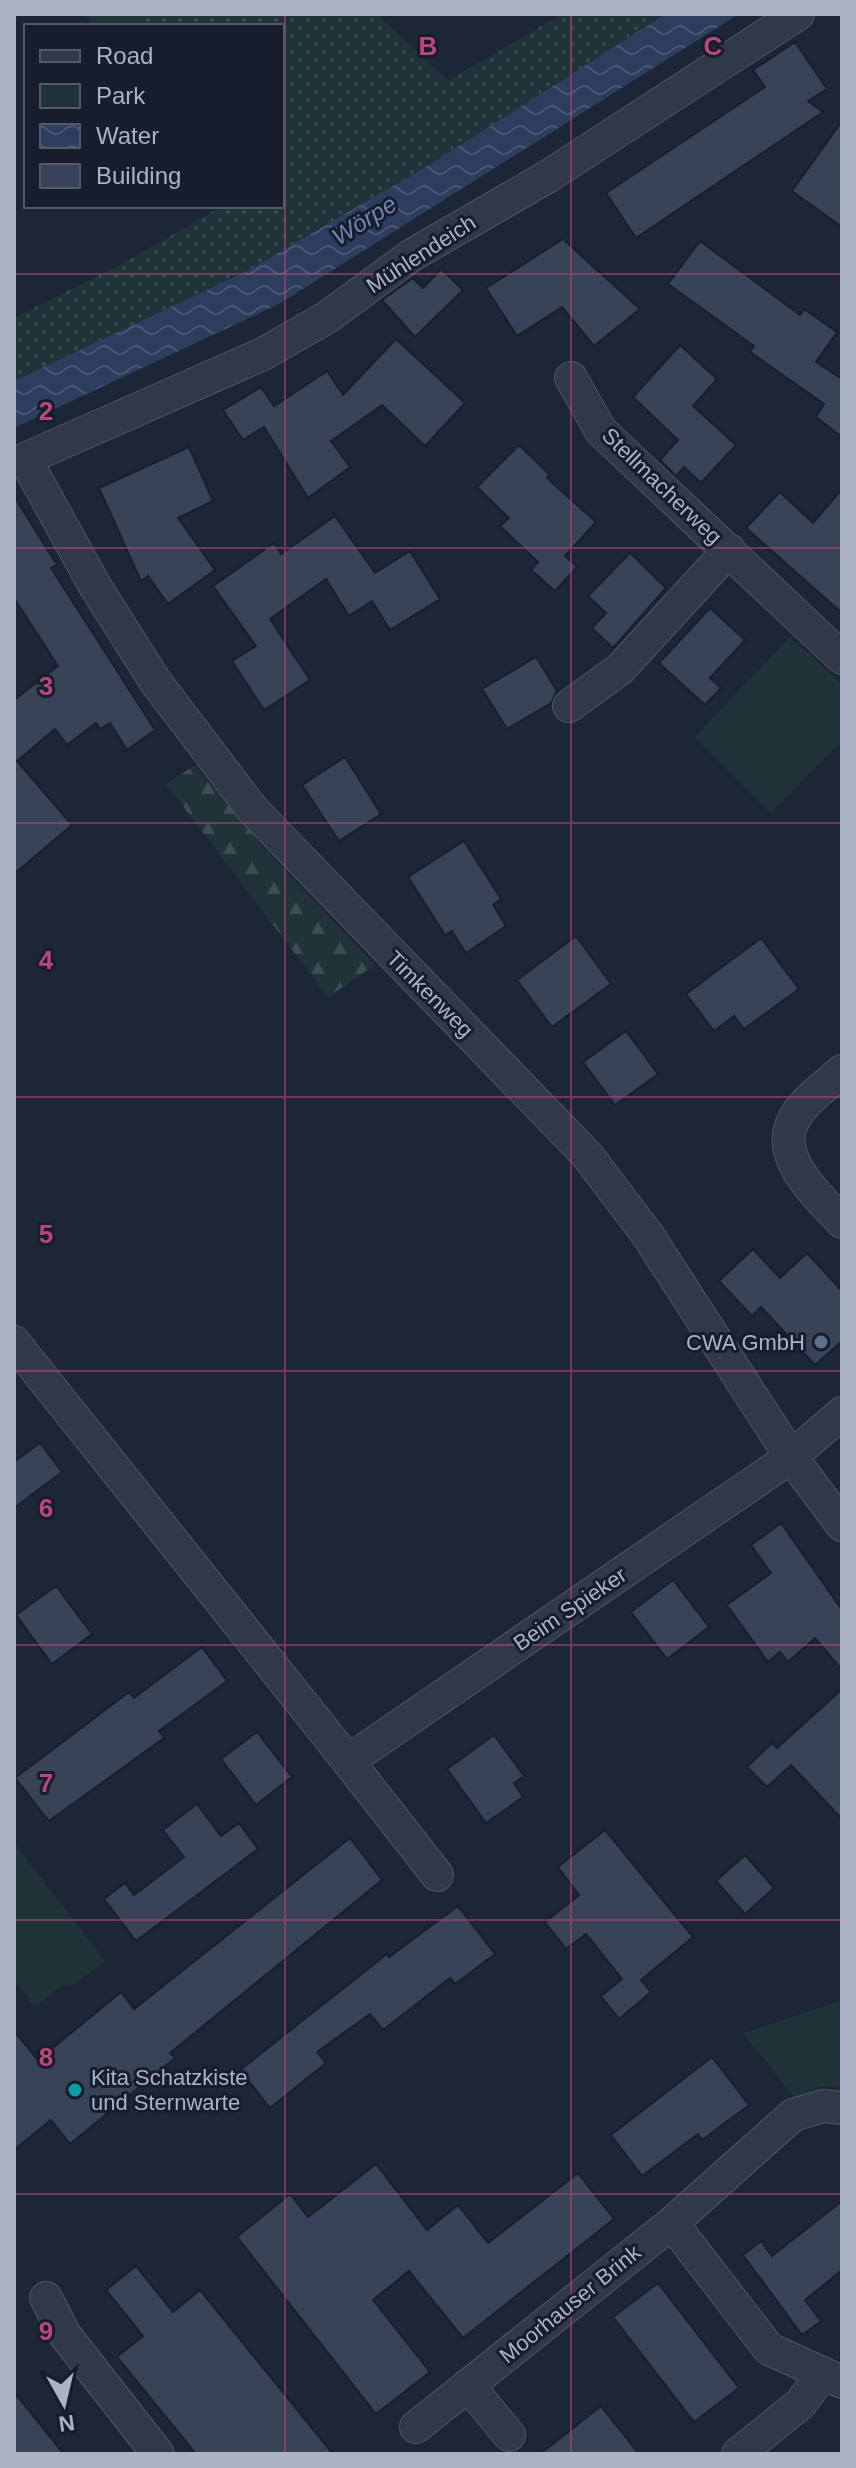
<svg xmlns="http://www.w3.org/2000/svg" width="856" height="2468" viewBox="0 0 856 2468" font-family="Arial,sans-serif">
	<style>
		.grass { fill: url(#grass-dots) }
		.forest { fill: url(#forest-firs) }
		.green { fill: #1f3338 }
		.water { fill: url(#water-waves) }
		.building { fill: #394358; stroke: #191f2e; stroke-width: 2 }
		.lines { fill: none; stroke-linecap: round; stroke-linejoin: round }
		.minor-casing { stroke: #4f5566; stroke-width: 34 }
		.minor { stroke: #313848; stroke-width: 32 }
		.grid { fill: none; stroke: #bb467b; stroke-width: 2; stroke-opacity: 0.55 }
		.service-dot { fill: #5c6f8a; stroke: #171d2c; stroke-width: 3 }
		.culture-dot { fill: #0f9aa8; stroke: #171d2c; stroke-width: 3 }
		.labels { text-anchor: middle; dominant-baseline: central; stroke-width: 6; stroke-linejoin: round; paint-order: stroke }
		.street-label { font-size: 22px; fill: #abb2c5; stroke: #171d2c }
		.poi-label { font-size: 22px; fill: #abb2c5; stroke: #171d2c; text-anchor: end }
		.water-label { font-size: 24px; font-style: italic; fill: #7085b0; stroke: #171d2c }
		.grid-label { font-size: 26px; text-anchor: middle; font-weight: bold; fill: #bb467b; stroke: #171d2c; stroke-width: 6; stroke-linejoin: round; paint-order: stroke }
	</style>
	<defs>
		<pattern id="grass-dots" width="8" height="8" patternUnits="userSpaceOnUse" patternTransform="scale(2)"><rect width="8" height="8" fill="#1f3338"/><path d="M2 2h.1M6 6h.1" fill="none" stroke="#3d4e53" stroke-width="1.8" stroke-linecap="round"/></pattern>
		<pattern id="forest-firs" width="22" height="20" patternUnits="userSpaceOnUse" patternTransform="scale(2)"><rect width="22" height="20" fill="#1f3338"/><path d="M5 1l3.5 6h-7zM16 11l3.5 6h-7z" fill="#3d4e53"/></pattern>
		<pattern id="water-waves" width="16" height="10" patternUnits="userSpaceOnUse" patternTransform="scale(2)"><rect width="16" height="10" fill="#2d3d5e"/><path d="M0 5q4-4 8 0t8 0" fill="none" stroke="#495774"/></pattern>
	</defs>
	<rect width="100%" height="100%" fill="#1d2637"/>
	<path class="grass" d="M136,14h241l71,67 114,-67h104l-237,151 -182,106 -233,110v-63l111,-56 98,-56h59v-180h-135z"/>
	<path class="forest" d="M84,14h52l11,12h-51z
		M195,765l68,82 112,118 -47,32 -162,-213z"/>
	<path class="green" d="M790,637l52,47v57l-71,72 -76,-76z
		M14,1843l91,118 -32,24 -12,1 -26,21 -21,-27z
		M842,2000v87l-21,-1 -26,12 -52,-65z"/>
	<path class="water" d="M666,14h73l-460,290 -265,124v-47l233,-110 182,-106z"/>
	<path class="building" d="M795,42l32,47 -19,12 15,11 -187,126 -30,-45 159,-106 -12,-17z
		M842,121v106l-50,-36z
		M563,239l77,70 -46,37 -32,-39 -45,29 -31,-48z
		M700,241l100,74 4,-6 33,23 -21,30 26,17v58l-26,-20 8,-13 -74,-52 4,-6 -86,-62z
		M441,269l22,21 -48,47 -33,-37 31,-22 10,10z
		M396,339l69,64 -40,43 -43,-41 -51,36 19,26 -42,31 -44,-71 -21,13 -20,-30 38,-23 13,19 53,-35 16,24z
		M680,345l37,34 -24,27 43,39 -35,38 -17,-16 -8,9 -16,-16 18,-20 -45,-43z
		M519,445l31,30 -3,3 49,44 -31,34 12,11 -22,24 -24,-21 7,-8 -38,-36 9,-8 -32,-31z
		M189,447l24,54 -35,17 37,52 -47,34 -20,-28 -7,5 -42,-93z
		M842,489v124l-96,-85 34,-36 33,31z
		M14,496l43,69 -6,3 104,162 -28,20 -17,-27 -10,6 -4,-6 -29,22 -12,-16 -38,32 55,64 -58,49v-174l44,-34 -44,-68z
		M335,516l40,57 35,-22 30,48 -50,31 -18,-29 -23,15 -23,-37 -56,40 40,61 -46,30 -32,-49 24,-15 -43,-60 61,-43 7,11z
		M630,553l36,35 -53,60 -21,-20 14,-15 -18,-17z
		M710,608l35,32 -35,38 11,10 -16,17 -46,-42z
		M536,657l21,34 -6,12 -44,26 -25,-40z
		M345,757l36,57 -42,27 -37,-56z
		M464,841l37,58 -8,6 13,21 -40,27 -14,-22 -7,4 -37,-58z
		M576,936l35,48 -59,43 -35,-47z
		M761,938l38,51 -55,40 -10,-13 -20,15 -28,-37z
		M626,1031l32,43 -43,31 -32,-43z
		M753,1249l27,29 27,-25 35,38v50l-27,24 -54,-58 -9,9 -33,-35z
		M40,1443l22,29 -48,36v-46z
		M781,1523l61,87v60l-27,-32 -27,24 -8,-10 -12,10 -41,-57 44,-32 -20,-28z
		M673,1580l36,47 -42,32 -36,-47z
		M56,1586l36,48 -40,30 -36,-49z
		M202,1647l25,34 -68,50 5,7 -115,83 -34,-43 114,-86 5,6z
		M842,1689v130l-51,-54 -24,22 -20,-20 25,-24 5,5z
		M257,1732l35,45 -36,28 -35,-46z
		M494,1735l30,41 -10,7 9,14 -37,26 -39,-54z
		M197,1804l24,32 18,-13 19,26 -122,92 -32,-42 21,-16 9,12 50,-38 -21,-27z
		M605,1830l88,107 -52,43 10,12 -32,27 -18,-23 21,-17 -36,-45 -20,15 -21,-27 34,-27 -21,-28z
		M350,1838l32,42 -212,173 5,5 -105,86 -19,-24 -37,30v-119l24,29 83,-68 13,17z
		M745,1855l29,33 -29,26 -29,-33z
		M458,1906l37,48 -40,30 -5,-6 -67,52 -13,-16 -53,38 9,11 -56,45 -30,-38 147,-116 2,3z
		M712,2057l37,48 -47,35 -4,-6 -56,42 -31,-41z
		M376,2164l51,66 31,-25 30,38 90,-70 36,46 -151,119 -54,-67 -36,29 57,72 -54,42 -139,-177 53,-43 18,23z
		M842,2201v69l-37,30 16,21 -19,14 -59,-80 18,-14 11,15z
		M136,2266l37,46 27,-22 133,164h-137l-79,-97 26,-21 -37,-46z
		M658,2283l81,105 -45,34 -81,-105z
		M14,2392l50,62h-50z
		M601,2406l38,48h-99z"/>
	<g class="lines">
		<defs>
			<path id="minor" d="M798,14l-251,163 -135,78 -86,63 -63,36 -238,105 70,127 60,95 98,129 334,345 60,79 144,223 51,68
				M571,378l30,53 241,227
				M569,706l51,-37 109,-119
				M842,1071c-16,15 -44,33 -51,55 -13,36 30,73 51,96
				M14,1342l334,419 443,-304 51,-44
				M348,1761l89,114
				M672,2223l97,126 73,33
				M46,2298l19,37 93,119
				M468,2385l41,50
				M416,2427l256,-204 121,-108 30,-9 19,2
				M738,2454l62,-50 22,-29"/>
		</defs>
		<use href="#minor" class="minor-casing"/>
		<use href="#minor" class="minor"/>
	</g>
	<path class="grid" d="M285,14v2440M571,14v2440M14,274h828M14,548h828M14,823h828M14,1097h828M14,1371h828M14,1645h828M14,1920h828M14,2194h828"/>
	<circle class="service-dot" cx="821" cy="1342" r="8"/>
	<circle class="culture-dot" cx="75" cy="2090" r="8"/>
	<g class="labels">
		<g class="street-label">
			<text transform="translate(421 254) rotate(-33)">Mühlendeich</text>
			<text transform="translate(662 486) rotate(44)">Stellmacherweg</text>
			<text transform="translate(430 994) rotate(45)">Timkenweg</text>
			<text transform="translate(570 1609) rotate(-34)">Beim Spieker</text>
			<text transform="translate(570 2304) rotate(-39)">Moorhauser Brink</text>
		</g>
		<g class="poi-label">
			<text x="805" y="1342">CWA GmbH</text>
			<text x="91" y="2077" text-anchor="start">Kita Schatzkiste<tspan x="91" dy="25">und Sternwarte</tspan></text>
		</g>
		<g class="water-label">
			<text transform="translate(364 220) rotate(-32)">Wörpe</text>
		</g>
	</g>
	<g class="grid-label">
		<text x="428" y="55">B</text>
		<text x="713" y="55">C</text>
		<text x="46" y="420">2</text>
		<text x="46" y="695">3</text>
		<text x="46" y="969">4</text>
		<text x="46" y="1243">5</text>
		<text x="46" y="1517">6</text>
		<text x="46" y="1792">7</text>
		<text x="46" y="2066">8</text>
		<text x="46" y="2340">9</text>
	</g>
	<rect width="856" height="2468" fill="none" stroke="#abb2c5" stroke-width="32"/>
	<rect x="24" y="24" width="260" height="184" fill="#171d2c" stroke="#525969" stroke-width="2"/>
	<rect x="40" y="50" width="40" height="12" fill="#313848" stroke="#525969" stroke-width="2"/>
	<text x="96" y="64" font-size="24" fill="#abb2c5">Road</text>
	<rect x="40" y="84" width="40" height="24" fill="#1f3338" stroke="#525969" stroke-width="2"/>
	<text x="96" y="104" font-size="24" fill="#abb2c5">Park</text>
	<rect x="40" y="124" width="40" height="24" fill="url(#water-waves)" stroke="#525969" stroke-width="2"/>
	<text x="96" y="144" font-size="24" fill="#abb2c5">Water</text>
	<rect x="40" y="164" width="40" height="24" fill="#394358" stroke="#525969" stroke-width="2"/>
	<text x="96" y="184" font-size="24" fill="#abb2c5">Building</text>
	<g transform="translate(64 2404) rotate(172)" stroke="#171d2c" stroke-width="6" paint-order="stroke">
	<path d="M0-6L14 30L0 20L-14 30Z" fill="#abb2c5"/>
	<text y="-12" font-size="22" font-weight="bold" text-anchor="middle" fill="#abb2c5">N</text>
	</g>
</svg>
